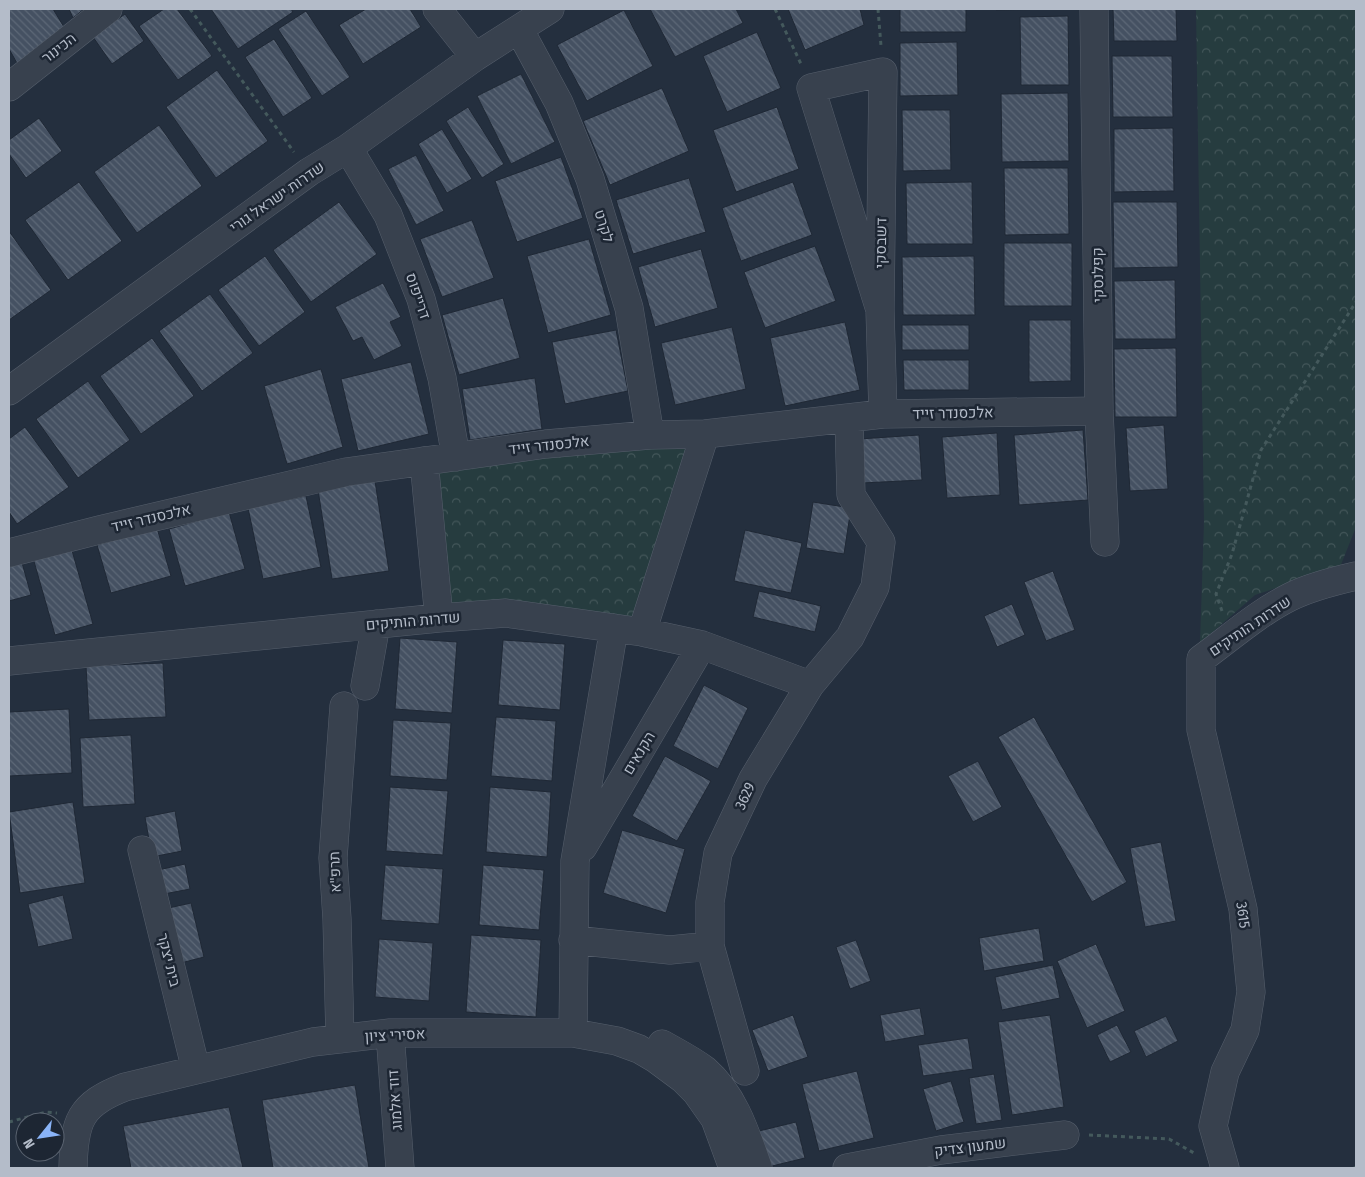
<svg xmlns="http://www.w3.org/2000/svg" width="1365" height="1177" viewBox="0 0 1365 1177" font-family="'Fira Sans Condensed',Heebo,sans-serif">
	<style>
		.forest { fill: url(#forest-crowns) }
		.building { fill: url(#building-back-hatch); stroke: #1f2835 }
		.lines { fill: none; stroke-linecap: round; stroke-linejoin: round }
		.minor-casing { stroke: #565f6c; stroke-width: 29 }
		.path { stroke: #44595c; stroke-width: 3; stroke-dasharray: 4 4; stroke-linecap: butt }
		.minor { stroke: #38414e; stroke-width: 28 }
		.labels { text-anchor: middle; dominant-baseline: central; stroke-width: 5; stroke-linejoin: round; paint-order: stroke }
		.street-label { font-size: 15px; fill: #b4bcc9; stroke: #1d2633 }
	</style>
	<defs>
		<pattern id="forest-crowns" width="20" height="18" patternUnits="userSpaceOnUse" patternTransform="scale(1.25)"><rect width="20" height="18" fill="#263c3f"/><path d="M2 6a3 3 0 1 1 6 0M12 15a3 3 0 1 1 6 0" fill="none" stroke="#435659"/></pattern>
		<pattern id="building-back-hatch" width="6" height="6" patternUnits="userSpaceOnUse" patternTransform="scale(1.25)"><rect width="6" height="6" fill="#455162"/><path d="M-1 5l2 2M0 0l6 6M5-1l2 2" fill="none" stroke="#5d6877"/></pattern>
	</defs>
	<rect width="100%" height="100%" fill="#242f3e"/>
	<path class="forest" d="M1196,9h160v518l-16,40 -85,28 -55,48 4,-121z
		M692,439l-58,179 -186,-9 -20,-143z"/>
	<path class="building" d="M9,9h44l14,23 -50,31 -8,-14z
		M69,9h15l-11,9z
		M164,9h13l35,47 -34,24 -39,-54z
		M211,9h80l2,3 -55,37z
		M366,9h44l11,18 -58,37 -24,-39z
		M650,9h86l7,14 -68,34z
		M788,9h72l4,16 -59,25z
		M900,9h66v23h-66z
		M996,9h70l-70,1z
		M1113,9h63l1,32h-63z
		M624,10l29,56 -66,35 -30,-56z
		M306,11l44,66 -28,19 -44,-67z
		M125,14l19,27 -32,23 -19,-27z
		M1068,16l1,69h-48l-1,-68z
		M757,32l24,56 -54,24 -24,-56z
		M274,39l38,59 -29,19 -38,-60z
		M957,42l1,53 -58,1v-53z
		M1112,56h60l1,61h-60z
		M217,70l51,71 -52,37 -50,-71z
		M521,74l34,68 -44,22 -34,-68z
		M662,88l27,63 -79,34 -27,-64z
		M1068,93l1,68 -67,1 -1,-68z
		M468,107l36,57 -22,14 -36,-57z
		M777,107l22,62 -63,23 -23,-62z
		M902,110h48l1,60 -48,1z
		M39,118l23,33 -36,27 -17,-24v-14z
		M159,125l43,61 -65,47 -43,-61z
		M1173,128l1,63 -60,1v-63z
		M442,129l30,50 -25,14 -29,-49z
		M416,155l28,56 -28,14 -28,-56z
		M561,157l22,61 -66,24 -22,-61z
		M1004,168h64l1,66 -64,1z
		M689,178l17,54 -73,22 -17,-54z
		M79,182l43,59 -54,39 -43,-60z
		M793,182l19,53 -71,26 -19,-53z
		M972,182l1,62h-66l-1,-61z
		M339,202l38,52 -66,48 -38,-52z
		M1113,202h64l1,65 -64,1z
		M472,220l22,58 -52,19 -22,-58z
		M9,231l42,59 -42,30z
		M589,239l22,76 -63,18 -21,-77z
		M1004,243h68v63h-68z
		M815,246l21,55 -71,27 -21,-56z
		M701,249l17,59 -63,19 -17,-60z
		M265,256l40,56 -46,34 -41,-56z
		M974,256l1,59h-72l-1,-58z
		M1175,280l1,59h-61l-1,-58z
		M383,283l18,34 -11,5 12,24 -28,14 -12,-23 -9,4 -18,-34z
		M210,294l43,59 -51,38 -43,-60z
		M503,298l17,60 -61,17 -17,-60z
		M1029,320h42v61l-42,1z
		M845,322l15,68 -75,16 -15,-68z
		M902,325h67v25h-67z
		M732,327l14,62 -71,16 -14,-62z
		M616,330l12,61 -63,13 -13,-62z
		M152,338l42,58 -53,38 -41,-58z
		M1176,348l1,69h-62l-1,-68z
		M903,360h66v30h-65z
		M411,362l18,72 -71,17 -17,-72z
		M321,369l22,78 -56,17 -23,-78z
		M535,378l7,51 -72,11 -8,-51z
		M88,381l42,59 -52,38 -42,-59z
		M1164,425l4,64 -38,2 -4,-63z
		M25,427l44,60 -52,37 -8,-12v-73z
		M1083,430l5,70 -69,5 -5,-70z
		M997,433l3,62 -53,3 -5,-61z
		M919,435l3,45 -60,3 -3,-44z
		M375,481l14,90 -57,8 -14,-89z
		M306,496l15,71 -58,12 -15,-71z
		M813,502l38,6 -7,46 -38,-6z
		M229,512l16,57 -60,17 -16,-57z
		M157,528l14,48 -60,17 -14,-48z
		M745,530l57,13 -11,50 -57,-12z
		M71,547l22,77 -38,11 -22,-77z
		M21,559l10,36 -22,6v-38z
		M1053,571l22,59 -29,11 -22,-59z
		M759,591l62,15 -6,26 -62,-15z
		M1012,604l13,31 -28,12 -13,-31z
		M400,638l57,4 -5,71 -57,-4z
		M503,640l62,4 -5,66 -62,-5z
		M163,663l3,54 -77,3 -3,-54z
		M704,685l44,23 -30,61 -45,-23z
		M69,709l3,64 -63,3v-64z
		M496,717l60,4 -4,60 -61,-5z
		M1034,717l93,165 -35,20 -94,-165z
		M393,720l58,3 -4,57 -57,-4z
		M131,735l4,69 -52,3 -3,-69z
		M665,756l46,25 -34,60 -45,-25z
		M978,761l24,46 -29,15 -25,-46z
		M390,787l58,4 -5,64 -57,-4z
		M490,787l61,5 -4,65 -61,-5z
		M73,802l12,81 -65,10 -11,-81z
		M175,811l7,40 -30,6 -7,-40z
		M622,830l63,19 -19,64 -63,-20z
		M1161,842l15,79 -31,6 -15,-79z
		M185,864l5,25 -26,5 -6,-24z
		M385,865l58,4 -4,55 -58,-4z
		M483,865l61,5 -5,60 -60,-5z
		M63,895l10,44 -35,8 -10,-43z
		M191,903l13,54 -27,7 -13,-55z
		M1039,928l5,33 -60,10 -5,-33z
		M471,935l70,5 -5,77 -70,-5z
		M379,939l54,4 -4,58 -54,-4z
		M856,940l15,41 -21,8 -14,-42z
		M1096,944l29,67 -38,17 -30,-67z
		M1053,965l7,33 -58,12 -7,-33z
		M920,1008l5,27 -40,7 -5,-27z
		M793,1015l15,42 -40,14 -16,-41z
		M1050,1015l14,92 -52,8 -14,-93z
		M1166,1016l12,25 -32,16 -12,-26z
		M1117,1025l14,27 -21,10 -13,-27z
		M968,1038l5,31 -50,7 -5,-31z
		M857,1071l17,67 -55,13 -17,-67z
		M994,1074l8,46 -26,4 -7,-46z
		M951,1081l13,41 -28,9 -13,-42z
		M355,1085l14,83h-96l-11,-68z
		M229,1107l14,61h-112l-8,-42z
		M796,1122l9,36 -37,9 -9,-36z"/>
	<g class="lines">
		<defs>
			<path id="minor" d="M437,9l38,48
				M1094,9l5,402 6,131
				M519,29l40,74 31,76 39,129 21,127
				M9,87l99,-78
				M348,148l40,67 33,84 21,79 14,79
				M880,310l-69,-222 72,-16 -3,238 3,104
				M9,391l300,-219 39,-24 127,-91 75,-48
				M424,461l15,157
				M9,553l90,-23 247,-58 200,-28 104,-9 55,-1 178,-20 216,-3
				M642,632l63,-198
				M9,661l430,-43 67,-5 136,19 60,13 108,40
				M365,686l11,-62
				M583,847l119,-202
				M142,850l54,220
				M573,940l97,10 40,-4v-44l8,-49 35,-74 57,-94 40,-48 25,-50 6,-45 -30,-47 -2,-77
				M710,946l35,125
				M390,1033l10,135
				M573,1033l2,-172 39,-233
				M340,1039l-3,-120 -4,-61 11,-152
				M662,1044c14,8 30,16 43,26 29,25 41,64 53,98
				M73,1168c1,-47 7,-64 52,-81l188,-45 77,-9h183l44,8 22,8 17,10 27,20 13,13 19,27 18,49
				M847,1168l94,-18 124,-15
				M1225,1168l-12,-42 12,-54 20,-42 6,-38 -8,-83 -42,-179v-71c29,-21 57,-46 89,-62 20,-10 44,-16 66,-21"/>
		</defs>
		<use href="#minor" class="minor-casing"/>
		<path class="path" d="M190,9l104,143
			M775,9l26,55
			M878,9l3,37
			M1222,611l-6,-17 16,-40 29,-104 95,-148
			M9,1122l37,-10 11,1
			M1089,1135l80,4 25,14
			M1354,1168l2,-1"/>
		<use href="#minor" class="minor"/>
	</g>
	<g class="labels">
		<g class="street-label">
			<text transform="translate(59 48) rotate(-38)">הכינור</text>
			<text transform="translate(277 197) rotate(-35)">שדרות ישראל גורי</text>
			<text transform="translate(604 226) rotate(73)">לקרט</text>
			<text transform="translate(881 243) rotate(-89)">דשבסקי</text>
			<text transform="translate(1098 275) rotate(-91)">קפלנסקי</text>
			<text transform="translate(418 296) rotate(71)">דרייפוס</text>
			<text transform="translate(953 413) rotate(-1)">אלכסנדר זייד</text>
			<text transform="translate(549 445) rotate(-6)">אלכסנדר זייד</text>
			<text transform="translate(151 518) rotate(-13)">אלכסנדר זייד</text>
			<text transform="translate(413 621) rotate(-5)">שדרות הותיקים</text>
			<text transform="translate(1250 626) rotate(-34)">שדרות הותיקים</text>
			<text transform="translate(639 753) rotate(-59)">הקנאים</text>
			<text transform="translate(745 796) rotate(-65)">3629</text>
			<text transform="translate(335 872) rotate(-92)">תרפ"א</text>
			<text transform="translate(1243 915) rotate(82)">3615</text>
			<text transform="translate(169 960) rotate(76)">בית יצקר</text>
			<text transform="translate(395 1035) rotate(-3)">אסירי ציון</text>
			<text transform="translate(395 1100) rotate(-94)">דוד אלמוג</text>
			<text transform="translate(970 1147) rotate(-7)">שמעון צדיק</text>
		</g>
	</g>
	<rect width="1365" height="1177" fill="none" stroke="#b4bcc9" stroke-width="20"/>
	<g transform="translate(40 1137) rotate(240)"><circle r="24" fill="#1d2633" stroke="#59626f"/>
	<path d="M0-4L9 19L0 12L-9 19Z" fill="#8ab4f8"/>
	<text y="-8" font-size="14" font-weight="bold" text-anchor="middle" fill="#b4bcc9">N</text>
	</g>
</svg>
